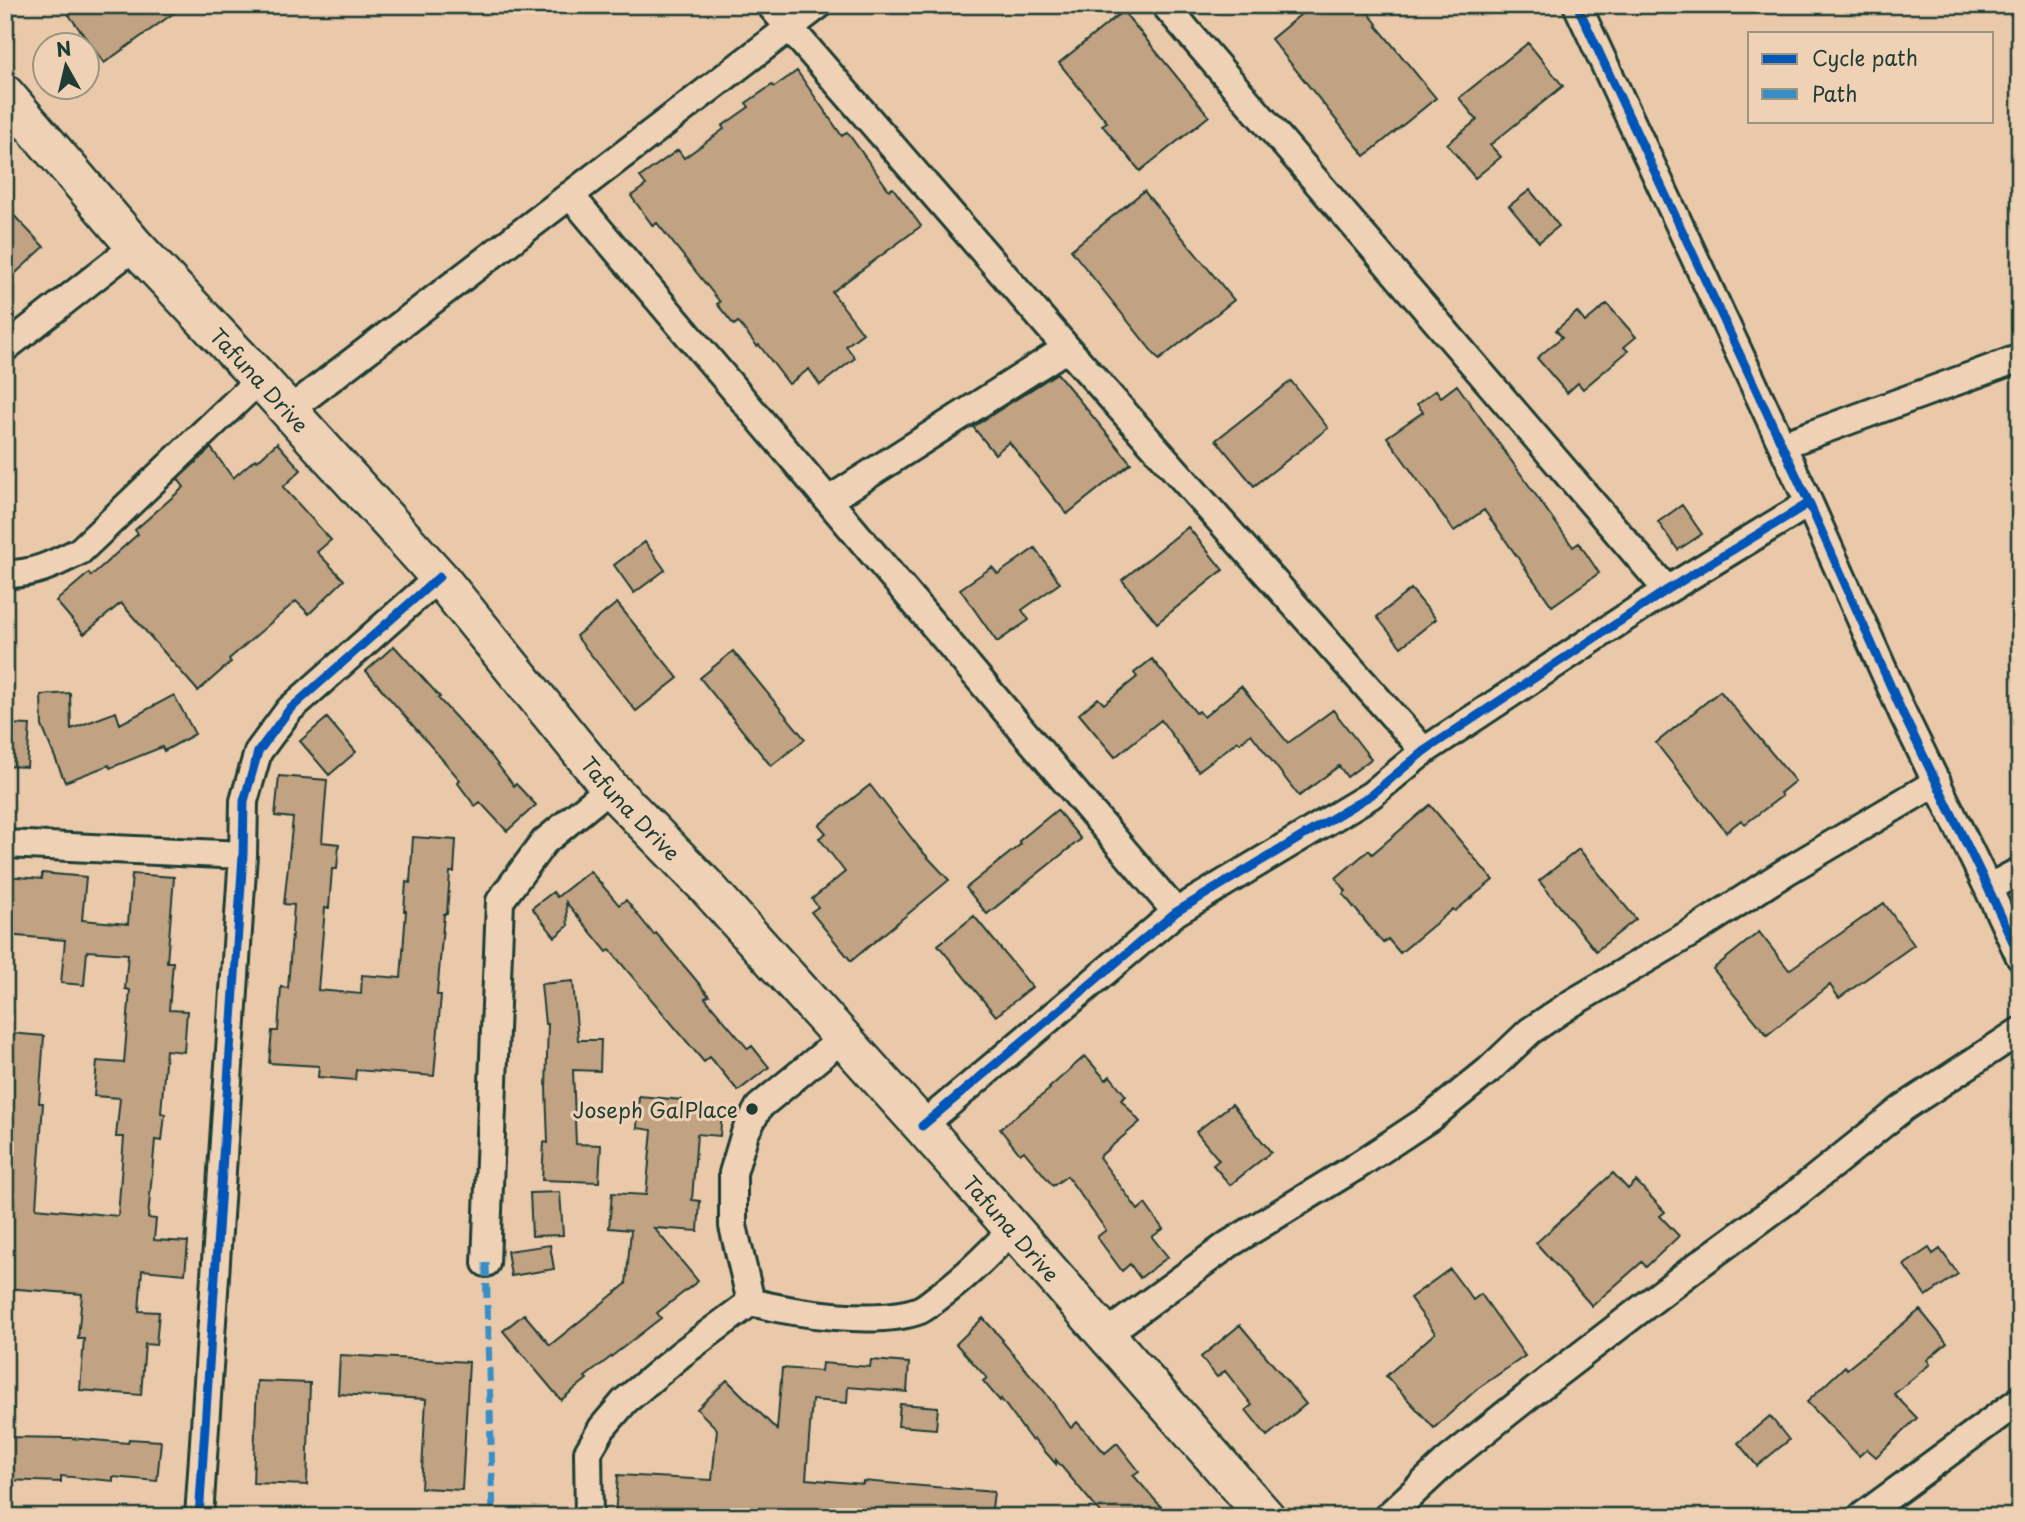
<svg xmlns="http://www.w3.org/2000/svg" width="2025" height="1522" viewBox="0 0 2025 1522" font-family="'Playpen Sans',sans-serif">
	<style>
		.building { fill: #c1a282; stroke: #1f3d34; stroke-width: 2 }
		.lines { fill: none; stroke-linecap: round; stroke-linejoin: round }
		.street-casing { stroke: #1f3d34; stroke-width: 32 }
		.secondary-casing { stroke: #1f3d34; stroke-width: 42 }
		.street { stroke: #efd2b5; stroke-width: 26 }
		.secondary { stroke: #efd2b5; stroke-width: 37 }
		.quiet { stroke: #378ec5; stroke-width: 7; stroke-dasharray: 14 7; stroke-linecap: butt }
		.cycleway-casing { stroke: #efd2b5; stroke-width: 13 }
		.cycleway { stroke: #0057b8; stroke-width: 9 }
		.poi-dot { fill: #1f3d34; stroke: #efd2b5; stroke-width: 2.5 }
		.labels { text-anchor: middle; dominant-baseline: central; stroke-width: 6; stroke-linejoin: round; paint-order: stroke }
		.street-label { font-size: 21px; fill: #1f3d34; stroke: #efd2b5 }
		.poi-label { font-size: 21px; fill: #1f3d34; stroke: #efd2b5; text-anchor: end }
	</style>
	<rect width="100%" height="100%" fill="#eac9aa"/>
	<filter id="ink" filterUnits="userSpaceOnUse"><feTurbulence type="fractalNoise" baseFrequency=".0143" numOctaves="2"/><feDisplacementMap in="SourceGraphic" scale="14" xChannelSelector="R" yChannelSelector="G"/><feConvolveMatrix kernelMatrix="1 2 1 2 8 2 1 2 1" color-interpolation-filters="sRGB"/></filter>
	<g filter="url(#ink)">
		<path class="building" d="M82,5h103l-81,58 -35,-48z
			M1312,5h50l15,19 -1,1 60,73 -71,58 -94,-117z
			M1123,11l86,105 -69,55 -38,-46 5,-3 -48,-59z
			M1528,43l35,43 -73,59 11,12 -26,21 -28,-34 30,-24 -18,-22z
			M797,71l45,65 5,-4 42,58 4,-2 28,38 -89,66 31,41 -17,13 9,12 -35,27 -11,-16 -20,15 -30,-39 -2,1 -19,-24 -4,3 -17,-21 3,-2 -63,-79 -4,3 -22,-30 15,-11 -6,-8 38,-27 6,8 40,-29 -2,-3 27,-19 -3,-4 26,-18 2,2z
			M1530,190l29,36 -20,16 -30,-36z
			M1144,191l90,109 -75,60 -88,-110z
			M5,206l39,41 -39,36z
			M1607,304l29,33 -12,10 4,4 -45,38 -5,-6 -11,10 -30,-35 25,-21 -6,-7 21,-18 8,10z
			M1057,373l74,90 -64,51 -58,-72 -14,12 -22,-27z
			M1291,381l37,47 -74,58 -38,-46z
			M1457,385l116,162 6,-4 20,30 -47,33 -68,-96 -30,21 -67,-94 36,-25 -6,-8 19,-14 5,7z
			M277,443l24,27 -18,17 48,53 -14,12 27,28 -35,34 -13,-13 -67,58 2,3 -33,29 -77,-88 -37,31 -28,-33 33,-28 2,3 47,-42 -3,-4 49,-43 -6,-8 33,-31 22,30 22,-19 2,2z
			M1682,505l20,29 -24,16 -20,-28z
			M1188,527l35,43 -66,53 -35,-43z
			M645,542l20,28 -31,23 -20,-28z
			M1035,548l25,35 -38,27 7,10 -32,22 -37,-53 32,-22 6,7z
			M1411,589l25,30 -35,28 -24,-30z
			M617,603l61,75 -42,33 -60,-75z
			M394,646l46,51 -2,1 53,58 23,30 2,-2 20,21 -29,26 -27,-29 -5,4 -18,-24 3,-2 -94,-109z
			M733,651l72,88 -34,27 -71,-88z
			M1152,659l44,54 3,-2 5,6 37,-31 47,57 45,-33 38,49 -24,18 -8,-11 -40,30 -48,-62 -11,9 -2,-2 -40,30 -37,-51 -46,37 -36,-43 19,-16 6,6 33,-27 -3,-4z
			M1720,691l75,90 -15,12 2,3 -37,28 -4,-4 -15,12 -70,-89z
			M70,693l1,36 45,-17 4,12 54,-29 21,39 -31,17 -2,-4 -52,21 -1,-3 -44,17 -23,-56 -1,-31z
			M327,718l29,34 -27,23 -29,-34z
			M5,724l25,1 -3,42 -22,-1z
			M279,776l48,4 -5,62 17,2 -2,25h-5l-3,39h-4l-7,82 43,4 1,-19 39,3 5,-67h-2l2,-29 4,1 3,-46 43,3 -2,32h-4l-3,42h-3l-7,81h4l-7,81 -78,-6 -1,10 -37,-3 1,-11 -50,-3 3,-32h6l3,-44 7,1 6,-83 -10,-1 9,-86 -18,-2z
			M870,785l50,64 29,31 -98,81 -40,-49 7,-5 -6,-8 33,-27 -26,-34 7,-5 -7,-8z
			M1430,805l63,75 -38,31 -2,-2 -53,44 -12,-14 -5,4 -40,-49 3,-3 -10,-13 33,-28 3,4z
			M1057,810l24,29 -94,75 -21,-26 55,-44 -2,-3z
			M1579,849l57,70 -40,32 -57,-70z
			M590,871l29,34 7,-5 28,35 2,-2 35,41 18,22 -4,2 43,51 4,-3 17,21 -31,24 -28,-34 -6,5 -94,-112 -3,2 -41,-50 2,24 -13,11 -23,-29 21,-16 4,5z
			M42,873l44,4 -4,43 46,4 4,-50 42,3 -7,85h6l-4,48 18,1 -3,41 -18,-2 -5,63 4,1 -3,27 -7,-1 -7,78 8,1 -2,21 34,2 -3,32 -43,-4 -3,41 20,1 -3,33 -11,-1 -4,51 -61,-5 4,-51h-6l4,-45 -77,-6v-76l7,-82 -7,-1v-46l5,-50 34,3 -5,67h4l-7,105 82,8 6,-79h-8l4,-39 -26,-2 3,-35 27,2 6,-73 -5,-1 3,-35 -41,-3 -3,34 -23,-2 4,-43 -60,-5v-59l37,3z
			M1884,903l30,42 -75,53 -9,-13 -63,50 -54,-66 46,-37 30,38z
			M974,916l58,71 -36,29 -58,-71z
			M573,981l5,59h23l-1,31 -27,-1 3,74 25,1 -2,37 -57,-2 2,-38 4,1 -2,-55 2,-64h-3l-4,-40z
			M1085,1056l21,24 4,-4 16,20 -5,4 19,22 -41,35 39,53 7,-6 18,25 -11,8 16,20 -28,21 -10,-14 -8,7 -25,-34 9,-7 -39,-54 -14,10 -29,-35 -4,3 -20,-25 50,-40 -1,-1z
			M639,1096l43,4 -1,8 41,4 -2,24 -23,-2 -5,66 8,1 -2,30 -44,-3 44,53 -41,32 4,5 -76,59 2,2 -26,21 -58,-69 21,-17 26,31 76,-61 5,-54 -22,-2 3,-35 34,2 6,-65 -15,-2z
			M1232,1104l39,48 -41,33 -17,-20 6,-5 -23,-28z
			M1613,1173l15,16 8,-8 29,31 -5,4 19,20 -33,31 -4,-5 -50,44 -56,-63z
			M560,1192l3,43 -31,1 -2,-43z
			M550,1245l4,24 -43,7 -4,-25z
			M1929,1248l4,6 7,-5 18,25 -32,22 -22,-31z
			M1450,1269l23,31 8,-6 44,62 -48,33 -43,39 -48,-52 49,-43 -25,-35z
			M1920,1310l27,33 -20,17 3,4 -36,30 23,24 -41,39 -9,-8 -8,7 -52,-54 38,-36 2,3z
			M983,1318l20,22 -1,1 43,51 26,36 6,-6 28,31 12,-10 22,28 -6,4 37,42h-66l-48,-57v4l-22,-25 -2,2 -31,-42 -1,2 -17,-20 4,-3 -31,-34z
			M1240,1325l66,79 -39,32 -21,-26 6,-5 -27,-34 -8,6 -16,-20z
			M340,1355l129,7 -7,128 -41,-2 5,-89 -88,-5z
			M871,1360l38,3 -2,29 -59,-5 -1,16 -35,-3 -6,79 57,5v-3l131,11 -3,25h-304l-41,-4 -1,4 -30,-1 3,-41 94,5 5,-51 -20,-20 30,-29 50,50 5,-62 39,3 1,-8 48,4z
			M257,1381l53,2 -3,102 -54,-2z
			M900,1404l38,3 -2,22 -38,-3z
			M1770,1416l19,24 -32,26 -19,-23z
			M5,1437l65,1 58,5 1,-4 32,2 -4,40 -44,-4v4l-52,-5v6l-56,-2z"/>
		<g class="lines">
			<defs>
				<path id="street" d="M770,5l297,343 357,403
					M1165,5l502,585
					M1577,5l232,498 94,211 85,174 32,69
					M570,195l606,717
					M5,348l130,-102
					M288,411l531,-406
					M1782,445l238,-87
					M829,500l238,-152
					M5,574c28,1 51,-11 75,-23l180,-172
					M5,844l238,11
					M1988,888l32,-17
					M922,1126l254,-214 195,-117 53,-44 243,-161 142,-87
					M486,1263l14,-362 44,-59 66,-54
					M751,1302l-18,-76v-53l12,-40 14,-26 84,-69
					M751,1302c43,11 127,24 169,8 6,-3 12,-8 17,-12 28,-20 51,-44 75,-68
					M1105,1335l124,-91 128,-78 74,-49 58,-47 41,-39 42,-28 122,-72 93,-60 150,-89
					M199,1517l44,-662 1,-54 14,-49 31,-42 150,-133
					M589,1517l-1,-65 14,-24 23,-27 56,-47 70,-52
					M1387,1517l59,-55 100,-80 151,-116 100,-73 106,-85 117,-77
					M1861,1517l159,-117"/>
				<g id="secondary">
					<path id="s1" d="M5,94l130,152 125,133 179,198 171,211 95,97 217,241 344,391"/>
				</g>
			</defs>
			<use href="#street" class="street-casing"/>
			<use href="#secondary" class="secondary-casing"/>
			<use href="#street" class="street"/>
			<use href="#secondary" class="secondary"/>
			<path class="quiet" d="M486,1263l7,254"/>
			<defs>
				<path id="cycleway" d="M1577,5l232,498 94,211 85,174 32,69
					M922,1126l254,-214 195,-117 53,-44 243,-161 142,-87
					M199,1517l44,-662 1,-54 14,-49 31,-42 150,-133"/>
			</defs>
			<use href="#cycleway" class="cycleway-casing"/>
			<use href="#cycleway" class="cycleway"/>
		</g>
	</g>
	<circle class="poi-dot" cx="752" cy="1109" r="7"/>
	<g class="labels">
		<g class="street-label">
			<text stroke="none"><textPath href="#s1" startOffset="383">Tafuna Drive</textPath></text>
			<text stroke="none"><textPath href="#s1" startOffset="950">Tafuna Drive</textPath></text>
			<text stroke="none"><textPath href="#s1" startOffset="1517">Tafuna Drive</textPath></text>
		</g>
		<g class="poi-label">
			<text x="738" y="1109">Joseph GalPlace</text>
		</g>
	</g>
	<rect width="2025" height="1522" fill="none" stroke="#efd2b5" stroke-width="28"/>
	<rect x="14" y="14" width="1997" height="1494" fill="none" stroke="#1f3d34" stroke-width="2.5" filter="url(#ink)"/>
	<rect x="1748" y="32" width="245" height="91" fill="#efd2b5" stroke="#9c9681" stroke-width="2"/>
	<rect x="1762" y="54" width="35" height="10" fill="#0057b8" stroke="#9c9681" stroke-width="2"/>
	<text x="1812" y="66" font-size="21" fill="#1f3d34">Cycle path</text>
	<rect x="1762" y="89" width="35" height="10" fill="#378ec5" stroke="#9c9681" stroke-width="2"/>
	<text x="1812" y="102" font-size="21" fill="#1f3d34">Path</text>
	<g transform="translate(66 66) rotate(352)"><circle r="33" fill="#efd2b5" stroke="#9c9681" stroke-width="2"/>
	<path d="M0-5L12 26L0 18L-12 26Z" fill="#1f3d34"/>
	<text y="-10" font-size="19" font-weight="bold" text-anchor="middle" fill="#1f3d34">N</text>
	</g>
</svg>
